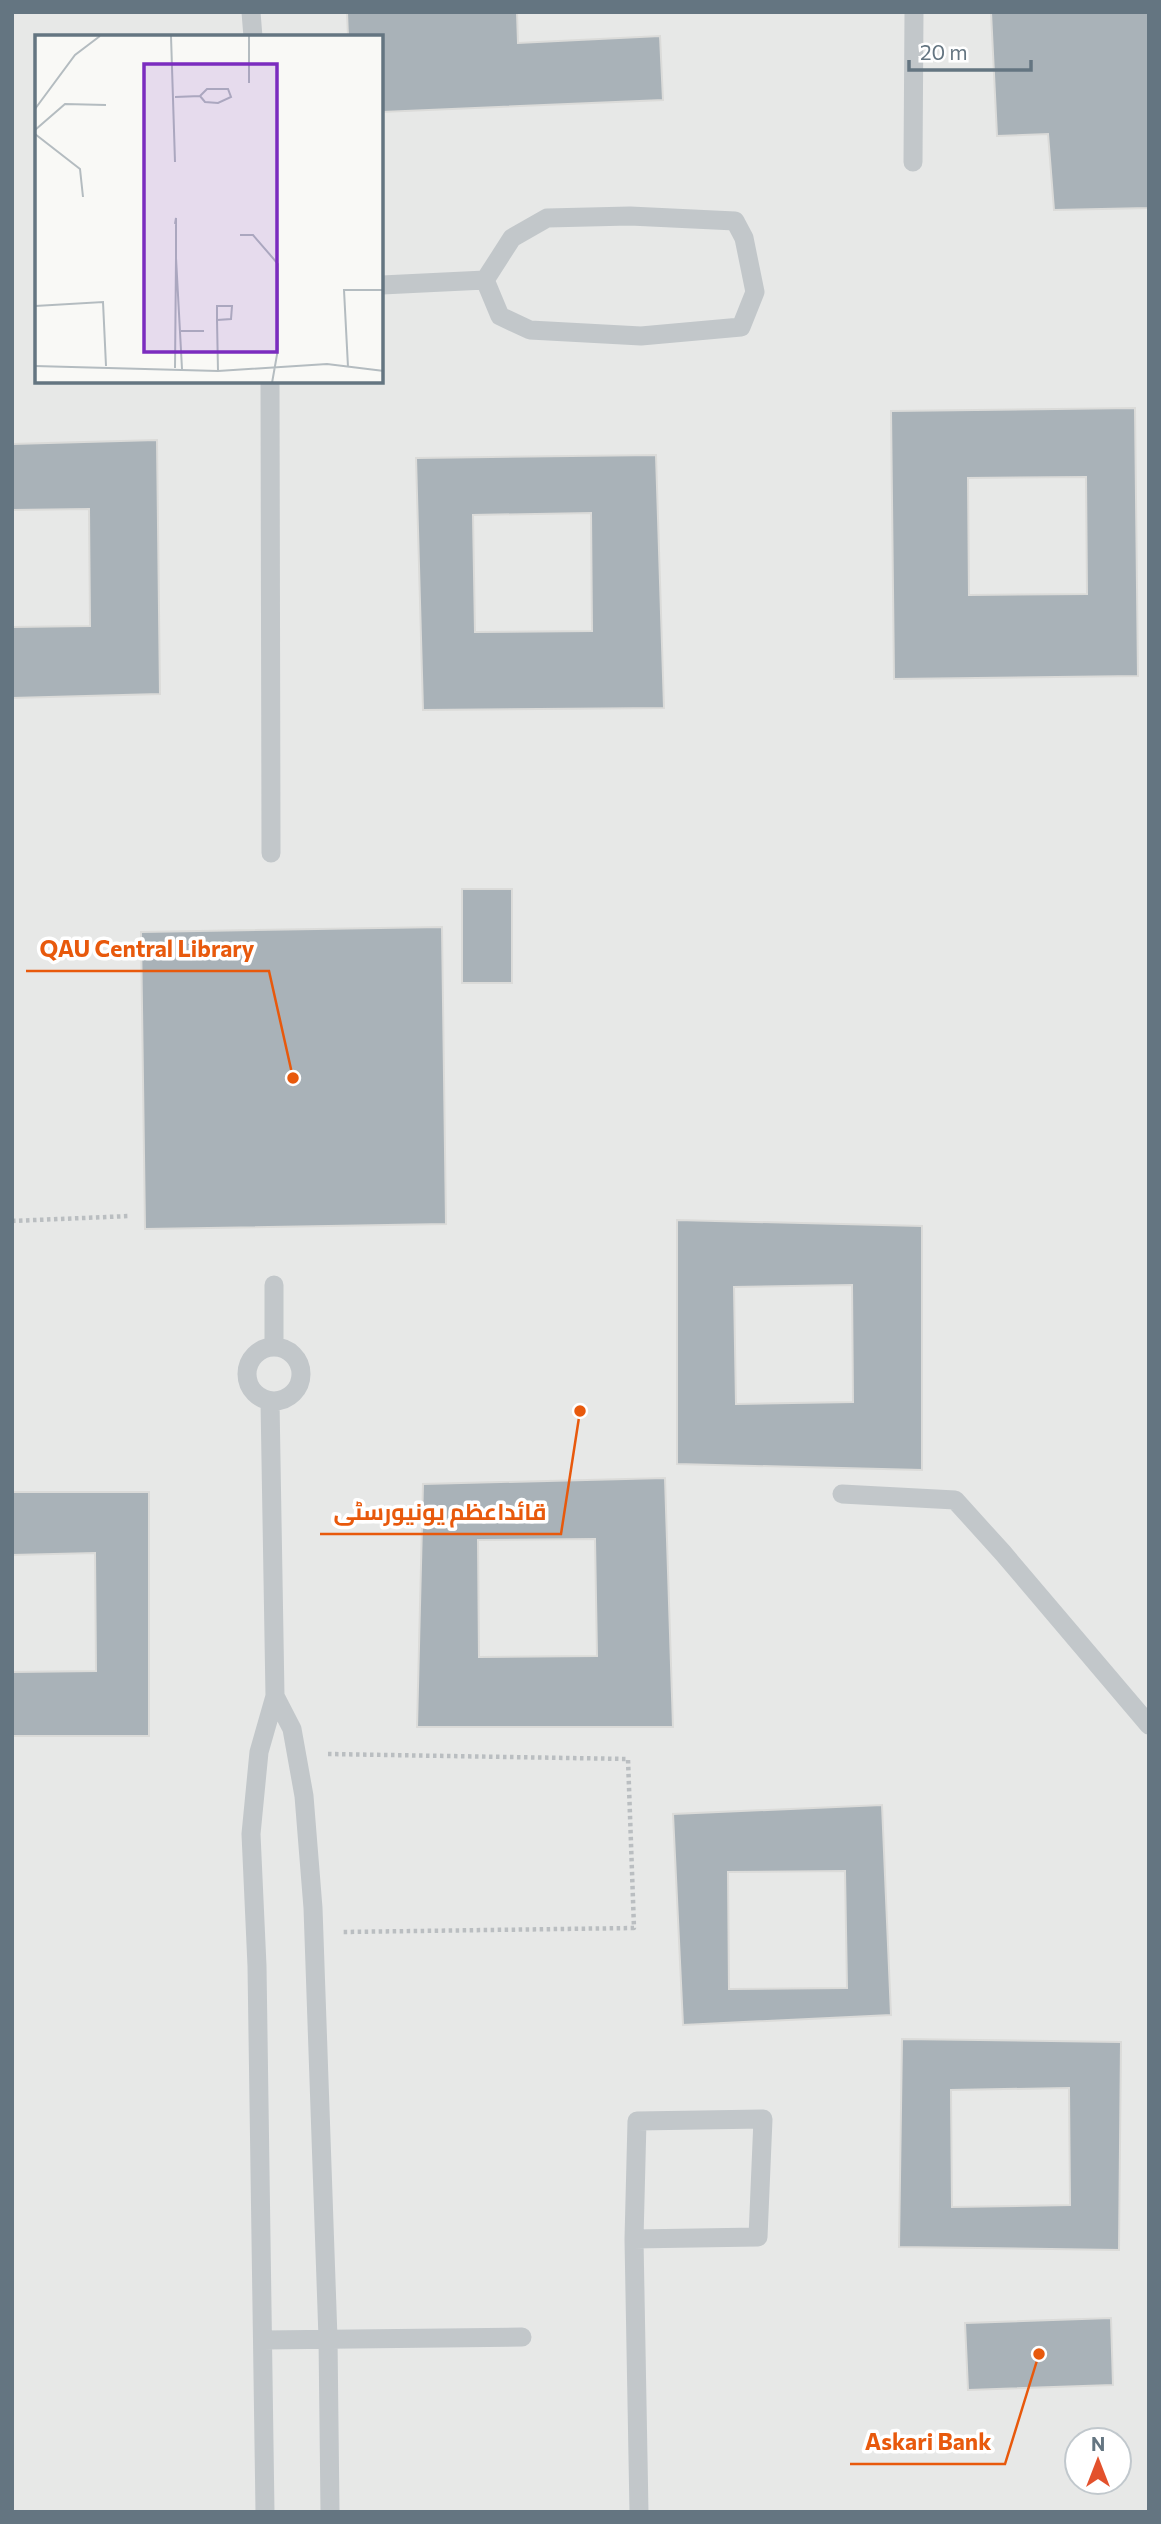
<svg xmlns="http://www.w3.org/2000/svg" width="1161" height="2524" viewBox="0 0 1161 2524" font-family="Commissioner,Cairo,sans-serif">
	<style>
		.built { fill: #e7e8e7; fill-rule: evenodd }
		.building { fill: #a9b2b8; stroke: #dbdbd9; stroke-width: 2; fill-rule: evenodd }
		.lines { fill: none; stroke-linecap: round; stroke-linejoin: round }
		.path { stroke: #babec1; stroke-width: 4.5; stroke-dasharray: 3.5 3.5; stroke-linecap: butt }
		.service { stroke: #c2c7ca; stroke-width: 19 }
		.inset-road { fill: none; stroke: #b4bcc0; stroke-width: 2 }
		.view { fill: #7b2cbf; fill-opacity: 0.15; stroke: #7b2cbf; stroke-width: 3.5 }
		.inset-edge { fill: none; stroke: #647581; stroke-width: 3.5 }
		.leader { fill: none; stroke: #e8590c; stroke-width: 2.5 }
		.callout-dot { fill: #e8590c; stroke: #fff; stroke-width: 2.5 }
		.callout-label { font-size: 23px; text-anchor: middle; font-weight: bold; fill: #e8590c; stroke: #fff; stroke-width: 7; stroke-linejoin: round; paint-order: stroke }
	</style>
	<rect width="100%" height="100%" fill="#f9f9f6"/>
	<path class="built" d="M12,12h1137v2500h-1137zM37,37h345v345h-345zM1077,2440h42v42h-42z"/>
	<path class="building" d="M347,12h170l1,31 142,-7 3,64 -281,12v-75h-34z
		M991,12h158v196l-95,2 -6,-76 -51,2z
		M1135,408l3,268 -244,3 -3,-268zM1086,477l1,117 -118,1 -1,-117z
		M157,440l3,254 -148,4v-71l78,-1 -1,-117 -77,1v-66z
		M656,455l8,253 -241,2 -7,-252zM591,513l1,118 -117,1 -2,-117z
		M462,889h50v94h-50z
		M442,927l4,297 -301,5 -4,-297z
		M677,1220l245,6v244l-245,-6zM852,1285l1,117 -117,2 -2,-117z
		M665,1478l8,249h-256l6,-243zM595,1539l2,117 -118,1 -1,-117z
		M12,1492h137v244h-137v-64l84,-1 -1,-118 -83,2z
		M882,1805l9,210 -208,10 -10,-211zM845,1871l2,117 -118,1 -1,-117z
		M902,2039l219,3 -2,208 -220,-3zM1069,2088l1,117 -118,2 -1,-117z
		M1111,2318l2,67 -145,5 -3,-67z"/>
	<g class="lines">
		<path class="path" d="M12,1221l118,-5
			M328,1754l300,5 6,169 -291,4"/>
		<path class="service" d="M251,12l2,25
			M913,162l1,-150
			M630,216l105,5 9,17 11,54 -14,35 -100,9 -111,-6 -30,-14 -15,-36 27,-42 35,-20z
			M382,285l103,-5
			M270,382l1,471
			M274,1285v61
			M247 1374a27 27 0 1 1 54 0a27 27 0 1 1-54 0Z
			M270,1401l5,295
			M842,1494l113,6 48,53 146,172
			M634,2239l124,-2 5,-118 -126,2 -3,118 5,273
			M263,2340l259,-3
			M265,2512l-8,-546 -6,-132 8,-82 16,-56 17,33 12,67 9,112 15,430 2,174"/>
	</g>
	<g transform="translate(35 35)">
		<rect width="348" height="348" fill="#f9f9f6"/>
		<path class="inset-road" d="M136,1l4,126M214,48v-47M140,62l25,-1 7,-7h21l3,8 -13,6 -13,-1 -5,-6M0,74l40,-54 25,-19M0,95l30,-26 41,1M0,99l45,35 3,28M140,189l1,-6v40M205,200h13l25,29v85l-6,34M0,271l68,-4 3,64M182,285l14,-1 1,-13h-15v14l1,51M146,296h23M0,331l183,5 109,-7 57,7M313,332l-4,-77h40M140,333l1,-110 6,111"/>
		<path class="view" d="M109,29h133v288h-133z"/>
		<rect width="348" height="348" class="inset-edge"/>
	</g>
	<path class="leader" d="M293 1078L269 971H26M580 1411L561 1534H320M1039 2354L1005 2464H850"/>
	<g class="callout-dot">
		<circle cx="293" cy="1078" r="7"/>
		<circle cx="580" cy="1411" r="7"/>
		<circle cx="1039" cy="2354" r="7"/>
	</g>
	<g class="callout-label">
		<text x="147" y="957">QAU Central Library</text>
		<text x="440" y="1520">قائداعظم یونیورسٹی</text>
		<text x="928" y="2450">Askari Bank</text>
	</g>
	<rect width="1161" height="2524" fill="none" stroke="#647581" stroke-width="28"/>
	<g transform="translate(1098 2461)"><circle r="33" fill="#ffffff" stroke="#c1c8cd" stroke-width="2"/>
	<path d="M0-5L12 26L0 18L-12 26Z" fill="#e3512c"/>
	<text y="-10" font-size="19" font-weight="bold" text-anchor="middle" fill="#647581">N</text>
	</g>
	<path d="M909 60v10h122v-10" fill="none" stroke="#647581" stroke-width="3.5"/>
	<text x="920" y="60" font-size="21" fill="#647581" stroke="#ffffff" stroke-width="5" paint-order="stroke">20 m</text>
</svg>
